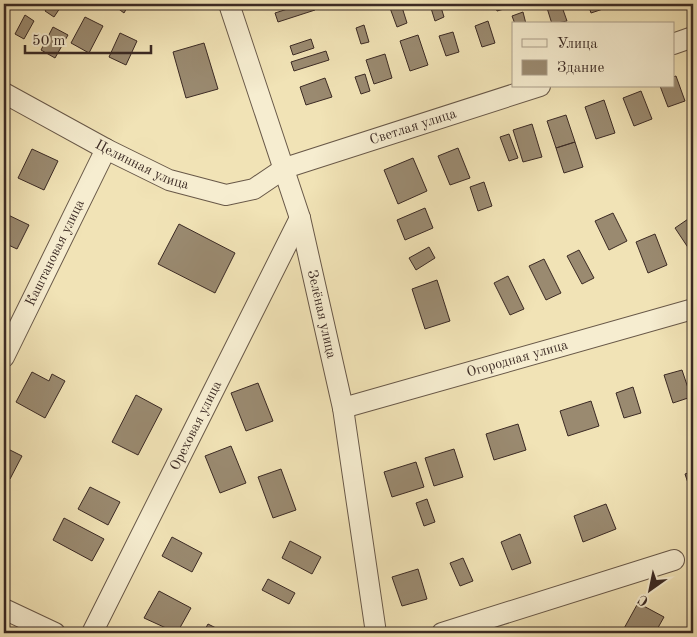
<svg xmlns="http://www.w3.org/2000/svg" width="697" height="637" viewBox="0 0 697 637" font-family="'Old Standard TT',serif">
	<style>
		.building { fill: #9a8a70; stroke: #3b2a24 }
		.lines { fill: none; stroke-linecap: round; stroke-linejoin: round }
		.minor-casing { stroke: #685848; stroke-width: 22 }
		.minor { stroke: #f6edd0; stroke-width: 20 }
		.labels { text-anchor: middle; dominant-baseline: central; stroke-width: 5; stroke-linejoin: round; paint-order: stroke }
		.street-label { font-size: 14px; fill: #3b2a24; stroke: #f6edd0 }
	</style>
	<rect width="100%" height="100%" fill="#f1e3b6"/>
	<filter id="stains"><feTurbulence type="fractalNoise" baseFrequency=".004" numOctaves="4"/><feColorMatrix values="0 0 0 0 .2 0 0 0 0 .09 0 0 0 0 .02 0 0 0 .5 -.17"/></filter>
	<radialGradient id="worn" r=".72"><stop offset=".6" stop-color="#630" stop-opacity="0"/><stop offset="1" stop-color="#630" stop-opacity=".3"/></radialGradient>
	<path class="building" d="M4,4h8l-7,12h-1z
		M50,4l10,4 -6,9 -9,-6z
		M112,4h17l-5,9z
		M303,4h10l2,6 -37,12 -3,-9z
		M401,4l6,19 -10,4 -7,-19z
		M440,4l4,13 -9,4 -5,-16z
		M495,4h7l2,5 -7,2z
		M561,4l6,17 -15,3 -5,-16z
		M588,4h20l1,3 -18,6z
		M523,12l3,12h-11l-3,-8z
		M25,15l9,6 -10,18 -9,-5z
		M85,17l18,9 -14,27 -18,-10z
		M488,21l7,22 -13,4 -7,-21z
		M364,25l5,17 -8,2 -5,-16z
		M53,27l15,8 -13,23 -14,-8z
		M453,32l6,20 -13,4 -7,-20z
		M120,33l17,8 -11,24 -17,-8z
		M418,35l10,30 -18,6 -10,-30z
		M311,39l3,9 -21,7 -3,-9z
		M204,43l14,46 -32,9 -13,-46z
		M326,51l3,9 -35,11 -3,-9z
		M385,54l7,24 -18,6 -8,-24z
		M365,74l5,17 -9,3 -6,-17z
		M676,76l9,25 -17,6 -8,-21h13v-9z
		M325,78l7,19 -26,8 -6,-18z
		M641,91l11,28 -18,7 -11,-28z
		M604,100l11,33 -19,6 -11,-32z
		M566,115l9,27 -19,6 -9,-27z
		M532,124l10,33 -19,5 -10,-32z
		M509,134l9,24 -9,3 -9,-24z
		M575,142l8,25 -19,6 -8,-25z
		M458,148l12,30 -20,7 -12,-29z
		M32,149l26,12 -14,29 -26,-12z
		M413,158l14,33 -29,13 -14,-34z
		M484,182l8,24 -14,5 -8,-24z
		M425,208l8,20 -28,12 -8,-20z
		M4,213l25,12 -12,24 -13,-6z
		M613,213l14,28 -18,9 -14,-29z
		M691,217l2,3v35l-18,-27z
		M179,224l56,29 -20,40 -57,-29z
		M655,234l12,31 -19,8 -12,-31z
		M429,247l6,11 -19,12 -7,-12z
		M579,250l15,28 -12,6 -15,-28z
		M544,259l17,34 -15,7 -17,-34z
		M508,276l16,33 -14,6 -16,-32z
		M437,280l13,41 -25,8 -13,-40z
		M682,370l9,27 -18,6 -9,-28z
		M32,372l17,9 3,-7 13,7 -20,37 -29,-16z
		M258,383l15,38 -27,10 -15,-38z
		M633,387l8,26 -17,5 -8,-25z
		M136,395l26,14 -24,46 -26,-13z
		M591,401l8,25 -31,10 -8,-25z
		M518,424l8,26 -32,10 -8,-26z
		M231,446l15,37 -26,10 -15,-37z
		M4,447l18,9 -12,23 -6,-4z
		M454,449l9,28 -29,9 -9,-28z
		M416,462l8,25 -32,10 -8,-25z
		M281,469l15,41 -23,8 -15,-41z
		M693,471v27l-8,-24z
		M90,487l30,15 -12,23 -30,-16z
		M427,499l8,23 -11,4 -8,-23z
		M606,504l10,25 -33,13 -9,-26z
		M64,518l40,21 -12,22 -39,-21z
		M520,534l11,29 -19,7 -11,-28z
		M172,537l30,16 -10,19 -30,-16z
		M290,541l31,16 -9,17 -30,-16z
		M463,558l10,23 -13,5 -10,-23z
		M418,569l9,30 -25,7 -10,-29z
		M268,579l27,14 -6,11 -27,-14z
		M159,591l32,17 -14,25 -33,-15z
		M638,603l26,14 -9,16 -33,-1z
		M208,624l16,8 -1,1h-20z"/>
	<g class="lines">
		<defs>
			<g id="minor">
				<path id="s1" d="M229,4l71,214 43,190 33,225"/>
				<path d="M673,44l20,-7"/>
				<path id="s2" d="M4,93l102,56 63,31 57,15 28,-6 31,-21 255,-82"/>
				<path id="s3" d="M4,357l102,-208"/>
				<path id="s4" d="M343,408l350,-99"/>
				<path d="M4,609l51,24"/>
				<path id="s5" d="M92,633l208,-415"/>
				<path d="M442,633l232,-73"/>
			</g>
		</defs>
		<use href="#minor" class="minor-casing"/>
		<use href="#minor" class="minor"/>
	</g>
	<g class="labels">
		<g class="street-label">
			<text stroke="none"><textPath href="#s2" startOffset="446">Светлая улица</textPath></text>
			<text stroke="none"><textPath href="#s2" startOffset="156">Целинная улица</textPath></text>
			<text stroke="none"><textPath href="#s3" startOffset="116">Каштановая улица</textPath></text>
			<text stroke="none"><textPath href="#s1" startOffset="324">Зелёная улица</textPath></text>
			<text stroke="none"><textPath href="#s4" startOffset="181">Огородная улица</textPath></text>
			<text stroke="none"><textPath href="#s5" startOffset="232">Ореховая улица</textPath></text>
		</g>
	</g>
	<rect width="697" height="637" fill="none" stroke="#f1e3b6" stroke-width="20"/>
	<rect x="5" y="5" width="687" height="627" fill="none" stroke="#3b2a24" stroke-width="2.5"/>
	<rect x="10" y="10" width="677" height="617" fill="none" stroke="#3b2a24"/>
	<rect x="512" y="22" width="162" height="65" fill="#f6edd0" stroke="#ab9f8b"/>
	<rect x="522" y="39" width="25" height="8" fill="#f6edd0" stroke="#ab9f8b"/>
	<text x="557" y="48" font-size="15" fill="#3b2a24">Улица</text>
	<rect x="522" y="60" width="25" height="15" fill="#9a8a70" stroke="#ab9f8b"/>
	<text x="557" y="72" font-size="15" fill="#3b2a24">Здание</text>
	<g transform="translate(650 590) rotate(213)" stroke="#f6edd0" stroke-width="4" paint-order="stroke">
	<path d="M0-4L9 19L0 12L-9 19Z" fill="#3b2a24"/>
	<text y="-8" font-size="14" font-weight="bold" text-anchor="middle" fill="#3b2a24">С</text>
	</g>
	<path d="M25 45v8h126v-8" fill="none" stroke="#3b2a24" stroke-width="2.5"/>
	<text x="32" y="45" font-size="15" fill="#3b2a24" stroke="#f6edd0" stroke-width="4" paint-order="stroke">50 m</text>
	<rect width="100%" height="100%" filter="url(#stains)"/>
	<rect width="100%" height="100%" fill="url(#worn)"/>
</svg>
